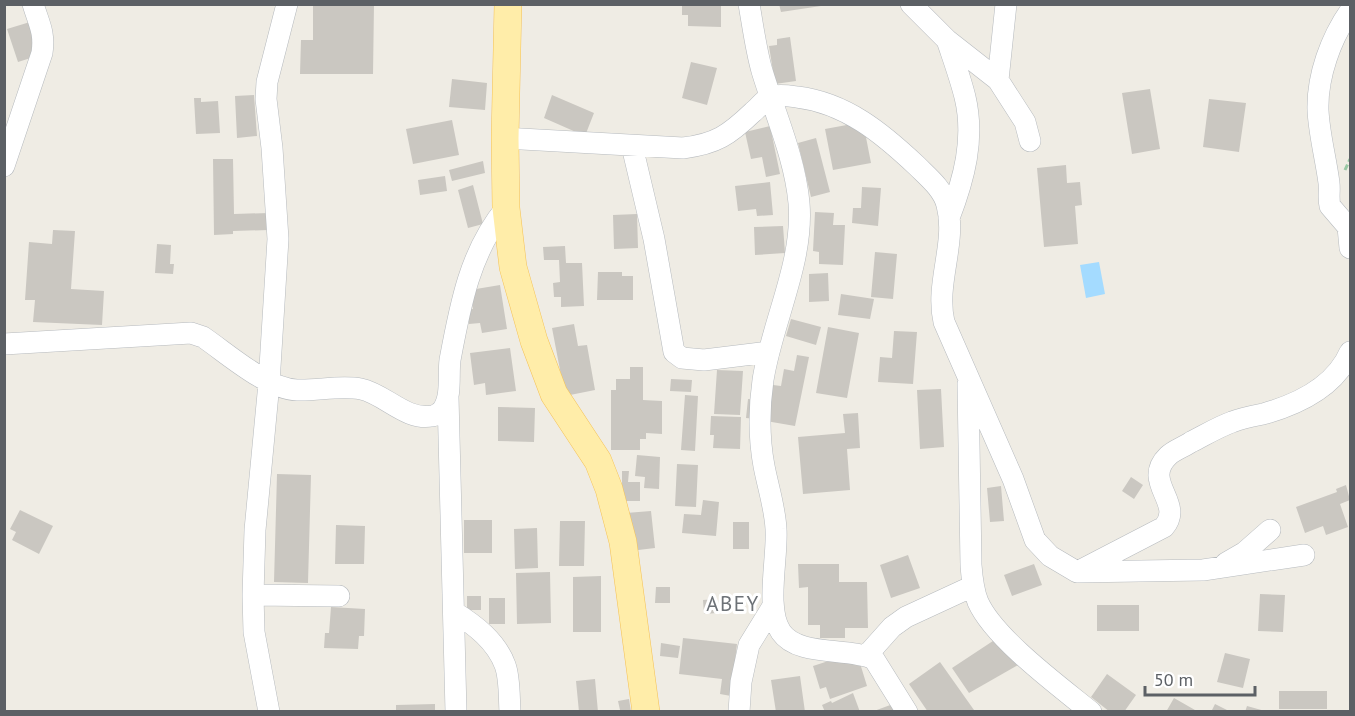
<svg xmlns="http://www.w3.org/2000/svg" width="1355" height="716" viewBox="0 0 1355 716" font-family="'PT Sans',sans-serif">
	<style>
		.water { fill: #a4dbff }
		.building { fill: #cac7c1 }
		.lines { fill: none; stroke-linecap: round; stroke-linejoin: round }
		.minor-casing { stroke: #b6babe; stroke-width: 22 }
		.major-casing { stroke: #f5c257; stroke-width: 28 }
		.path { stroke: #98c8a4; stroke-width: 3; stroke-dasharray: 6 3; stroke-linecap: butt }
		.minor { stroke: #fff; stroke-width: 21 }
		.major { stroke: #ffeda9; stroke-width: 27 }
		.labels { text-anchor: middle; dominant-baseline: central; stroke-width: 6; stroke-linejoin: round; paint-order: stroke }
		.quarter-label { font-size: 21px; letter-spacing: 1.5px; fill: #6d7277; stroke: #fff }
	</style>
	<rect width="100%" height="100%" fill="#efece4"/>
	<path class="water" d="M1099,262l6,32 -19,4 -6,-33z"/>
	<path class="building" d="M313,4h61l-1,70h-73l1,-34h12z
		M682,4h39v23l-33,-1v-11h-6z
		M779,4h42v2l-40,6z
		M30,22l10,33 -22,7 -11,-33z
		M790,37l6,44 -21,3 -6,-38 8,-1v-6z
		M691,62l26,6 -10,37 -25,-7z
		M452,79l35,4 -2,27 -36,-3z
		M1150,89l10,60 -28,5 -10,-61z
		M254,95l3,41 -20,2 -2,-42z
		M552,95l42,18 -9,23 -41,-18z
		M194,98h7v4l17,-1 2,32 -24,1z
		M1209,99l37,4 -7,49 -36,-5z
		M452,120l7,35 -46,9 -7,-35z
		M863,122l8,41 -38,7 -8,-41z
		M770,126l10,48 -14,3 -4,-20 -11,2 -6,-27z
		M816,138l14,54 -19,5 -13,-54z
		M213,159h20l1,55 35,-1v17l-36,1v3l-19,1z
		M483,161l2,12 -33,8 -3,-11z
		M1066,165l1,18 13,-1 2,23 -7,1 3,38 -34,3 -7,-79z
		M445,176l2,15 -27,4 -2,-15z
		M770,182l3,33 -16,1 -1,-7 -18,2 -3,-25z
		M473,185l10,39 -15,4 -10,-38z
		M862,187l19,1 -3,38 -26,-3 1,-15h8z
		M815,212l19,1 -1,12h12l-2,40 -24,-1v-12l-6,-1z
		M637,214l1,34 -24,1 -1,-34z
		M783,226l2,27 -30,2 -1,-28z
		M53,230l22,1 -4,58 33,2 -2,34 -69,-3 2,-22h-10l4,-58 23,2z
		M157,244l14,1 -1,19h4l-1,10 -18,-1z
		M565,246l1,17h16l2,43 -23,1v-10h-7l-1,-14 7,-1 -1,-22h-15l-1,-13z
		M875,252l22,2 -4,45 -22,-2z
		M598,272h24v4h11v24h-36z
		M828,273l1,28 -20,1v-28z
		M500,285l7,44 -25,4 -2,-10 -11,1 -2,-14 6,-1 -3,-19z
		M841,294l33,5 -4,20 -32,-4z
		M791,319l30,8 -5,18 -30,-9z
		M574,324l4,22 9,-1 8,45 -30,6 -13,-68z
		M828,327l31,6 -12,65 -31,-5z
		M894,331l23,1 -4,52 -35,-2 2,-25 12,1z
		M510,348l6,43 -30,4 -1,-12 -11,2 -4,-32z
		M797,355l12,2 -14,69 -29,-5 7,-36 8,1 3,-17 10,2z
		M630,367h13v33l19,1v33l-16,-1v6h-6v11h-29v-60h5v-11h14z
		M717,370l26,1 -3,44 -26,-1z
		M671,379l21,1 -1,12 -21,-1z
		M941,389l3,58 -24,2 -3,-59z
		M685,395l13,1 -3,55 -14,-1z
		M748,399l11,1 -2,19 -11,-1z
		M498,407l37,1 -1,34 -36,-1z
		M858,413l2,35 -13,1 3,41 -47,4 -5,-57 47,-4 -2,-19z
		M711,416l30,1 -1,32 -27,-1 1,-13h-4z
		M637,455l23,2 -1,32 -15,-1 1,-11 -10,-1z
		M677,464l21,1 -2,42 -21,-1z
		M622,471h7l-1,11h12v19h-18z
		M277,474l34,1 -3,108 -34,-1z
		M1131,477l12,8 -9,14 -12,-8z
		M1346,485l4,15 -10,4 8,23 -22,8 -3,-9 -18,7 -9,-26 41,-15 -1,-3z
		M1001,486l3,35 -14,1 -3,-34z
		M703,500l16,2 -3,34 -34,-3 2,-19 17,1z
		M20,510l33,16 -14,28 -27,-14 4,-8 -6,-3z
		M651,511l4,37 -25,3 -4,-38z
		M464,520h28v33h-28z
		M560,521h25l-1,45h-25z
		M733,522h16v27h-16z
		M336,525l29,1 -1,38h-29z
		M537,528l1,40 -23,1 -1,-40z
		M908,555l12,33 -29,10 -11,-33z
		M798,564h41v18h28l1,46h-23v10h-25v-13h-12v-38l-9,1z
		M1034,564l8,21 -30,11 -8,-21z
		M550,572l1,51 -34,1 -1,-51z
		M601,576v56h-28v-55z
		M656,587h14v16h-15z
		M1260,594l25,1 -2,37 -25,-1z
		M467,596h14v14h-14z
		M489,598h16v26h-16z
		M716,599l1,14 -13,1 -1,-14z
		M1097,605h42v26h-42z
		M331,607l34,2 -1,27h-5l-1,13 -34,-1 1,-15h4z
		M999,637l19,28 -49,28 -17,-25z
		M683,638l54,6 -6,52 -11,-2 2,-15 -43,-5z
		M661,643l19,3 -2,12 -18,-2z
		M1225,653l25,6 -7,29 -26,-6z
		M850,654l9,6 8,26 -37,13 -4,-12 -6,2 -7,-23z
		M940,662l34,48 -2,2h-44l-19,-28z
		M1107,674l29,21 -12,17h-14l-19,-15z
		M800,676l5,36h-29l-5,-32z
		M595,679l3,33h-19l-3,-31z
		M1279,691h48v18h-48z
		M853,693l7,19h-35l-3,-7 9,-4 1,2z
		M1174,698l21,12v2h-29z
		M629,699l2,13h-16l5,-2 -2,-9z
		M435,704v8h-39v-7z
		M893,704l3,8h-22v-1z
		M1215,704l16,8h-20z
		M1247,706l18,5v1h-20z"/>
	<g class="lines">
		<defs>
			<path id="minor" d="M749,4c4,23 7,46 13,67 13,43 33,87 37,132 5,59 -27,119 -36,177 -4,28 -4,59 1,86 4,21 11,42 12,63 2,28 -11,80 5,103 17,25 67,15 93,27l33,53
				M911,4l36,36 51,40 27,42 5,19
				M1350,11c-19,27 -33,65 -32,99 1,24 8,49 11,73 1,8 -1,15 1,23l18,21 2,21
				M947,40c6,18 13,37 18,57 10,42 -1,82 -16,121
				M998,80l8,-76
				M505,138l178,10c33,-4 46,-13 70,-36 5,-4 11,-12 17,-15 7,-3 20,-1 27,0 49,6 85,36 120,69 11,11 26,23 30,39 10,38 -12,78 -3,117l69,157 22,61 15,16 27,16 126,-2 101,-15
				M632,146l22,93 20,113 8,6 22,2 65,-8
				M4,166l38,-113c3,-21 -3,-29 -9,-49
				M4,344l187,-11 12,4c25,17 64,52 94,53 20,1 43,-5 64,-1 24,5 45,32 71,27 3,0 9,-4 11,-7 9,-13 5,-34 7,-49 10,-54 20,-109 56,-152
				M968,383l3,182c1,13 2,25 7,37 16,36 81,84 113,110
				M448,397l8,315
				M1226,563l19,-11 25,-22
				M1083,569l81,-42c21,-24 -23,-45 4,-71 6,-6 16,-9 23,-14 14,-7 27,-15 41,-20 10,-4 21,-6 31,-8 36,-10 72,-27 87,-62
				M253,595l86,1
				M454,612c21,13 42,29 51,53 5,13 4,32 5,47
				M867,655l25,-28 14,-10 67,-31
				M269,712l-15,-80 -1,-37 2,-65 14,-147 9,-144 -6,-91 -6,-49 1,-17 20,-78
				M739,712l2,-30 8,-37 24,-39"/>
			<path id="major" d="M508,4l-3,134 1,70 7,59 21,74 20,53 44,67 11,28 14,53 23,170"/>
		</defs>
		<use href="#minor" class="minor-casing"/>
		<use href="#major" class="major-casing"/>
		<path class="path" d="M1345,170l5,-11"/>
		<use href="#minor" class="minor"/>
		<use href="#major" class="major"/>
	</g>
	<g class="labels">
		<g class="quarter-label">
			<text x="733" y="603">ABEY</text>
		</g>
	</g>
	<rect width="1355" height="716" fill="none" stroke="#5c6065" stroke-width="12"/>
	<path d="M1145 686v9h110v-9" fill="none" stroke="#5c6065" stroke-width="3"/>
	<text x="1154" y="686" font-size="18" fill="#5c6065" stroke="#ffffff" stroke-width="4.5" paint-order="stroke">50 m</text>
</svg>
